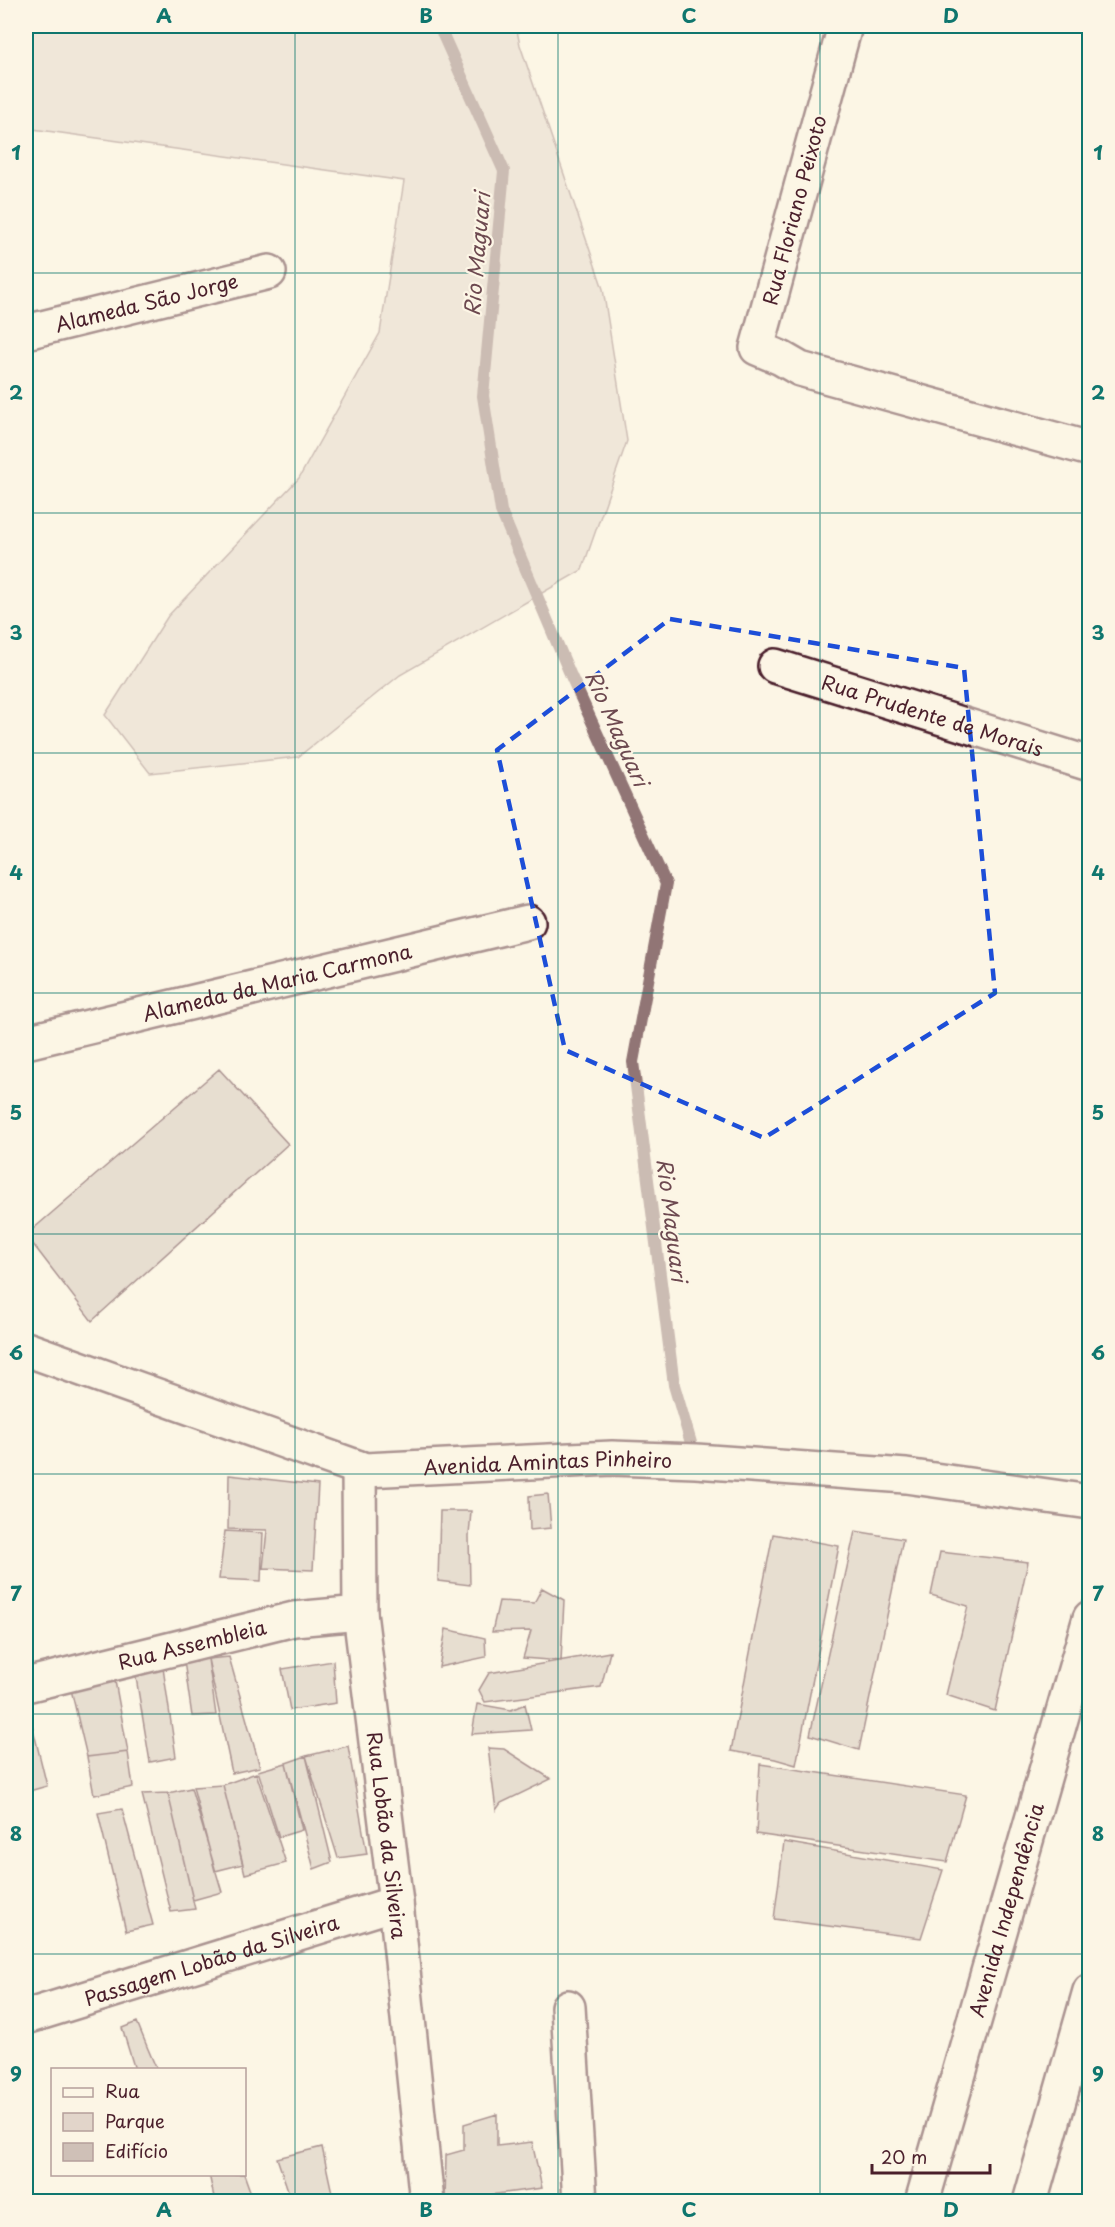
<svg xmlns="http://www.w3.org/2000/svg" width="1115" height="2227" viewBox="0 0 1115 2227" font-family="'Playpen Sans',sans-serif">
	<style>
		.green { fill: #e2d5ca; stroke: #967a7a; stroke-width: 1.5 }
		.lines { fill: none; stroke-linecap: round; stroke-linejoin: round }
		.stream { stroke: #917474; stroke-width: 12 }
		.building { fill: #cfc0b7; stroke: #4a1f2b; stroke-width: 1.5 }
		.minor-casing { stroke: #4a1f2b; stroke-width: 38 }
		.major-casing { stroke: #4a1f2b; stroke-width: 38 }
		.minor { stroke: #fcf5e5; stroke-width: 33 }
		.major { stroke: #fcf5e5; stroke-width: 33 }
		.marked { fill: none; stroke: #1d4ed8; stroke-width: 4.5; stroke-dasharray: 12 8; stroke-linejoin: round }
		.grid { fill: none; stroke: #0f766e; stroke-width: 1.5; stroke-opacity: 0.55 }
		.labels { text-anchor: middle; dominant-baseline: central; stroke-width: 4.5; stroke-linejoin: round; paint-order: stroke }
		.street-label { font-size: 20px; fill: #4a1f2b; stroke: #fcf5e5 }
		.water-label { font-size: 21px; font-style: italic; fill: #6d4950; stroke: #fcf5e5 }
		.neatline { fill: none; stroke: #0f766e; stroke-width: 2 }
		.grid-label { font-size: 20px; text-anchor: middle; font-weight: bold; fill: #0f766e }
	</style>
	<rect width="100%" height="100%" fill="#fcf5e5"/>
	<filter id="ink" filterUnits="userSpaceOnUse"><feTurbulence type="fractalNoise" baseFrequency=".0167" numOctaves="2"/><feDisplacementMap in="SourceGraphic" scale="12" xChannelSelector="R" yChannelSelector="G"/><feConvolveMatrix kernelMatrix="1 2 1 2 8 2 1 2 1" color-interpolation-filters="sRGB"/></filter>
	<g filter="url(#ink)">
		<path class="green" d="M26,26h490l4,19 83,244 24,152 -45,129 -182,105 -102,82 -148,16 -45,-58 63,-99 131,-138 81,-145 24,-152 -378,-53z"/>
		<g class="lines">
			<path class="stream" d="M439,26l65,145 -21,225 18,115 70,165 95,208 -33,178 41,323 22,75"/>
		</g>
		<path class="building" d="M219,1069l69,75 -196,177 -66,-86z
			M229,1475l89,10 -5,85 -50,-2 4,-38 -39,-1z
			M548,1494l3,34 -21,2 -1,-34z
			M440,1511h31l-2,25 1,49 -32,-4z
			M225,1531l38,2 -2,48 -42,-2z
			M855,1531l48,8 -44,211 -49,-15z
			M773,1534l66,12 -43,219 -21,-6 -44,-8z
			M940,1552l88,10 -33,149 -49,-16 22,-89 -37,-11z
			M542,1588l22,12 -3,61 -38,-3 8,-27 -39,1 7,-31 35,2z
			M446,1629l39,9 1,19 -47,10z
			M610,1652l-9,35 -116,15 -6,-12 10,-17z
			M161,1654l15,103 -26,5 -17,-103z
			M229,1657l31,110 -28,6 -24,-114z
			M208,1659l8,56 -24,1 -8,-55z
			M333,1661l3,42 -46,7 -8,-41z
			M113,1670l15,82 -41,5 -18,-76z
			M26,1700l21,86 -21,6z
			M477,1704l34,6 14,-6 6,26 -59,4z
			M348,1746l19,108 -29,4 -32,-102z
			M488,1748l16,1 47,30 -50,24 -5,7z
			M128,1752l5,35 -39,8 -7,-38z
			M306,1756l26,106 -18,7 -28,-106z
			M286,1763l16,67 -23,7 -21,-66z
			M760,1764l206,31 -19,67 -191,-28z
			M256,1773l30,90 -41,11 -22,-89z
			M223,1785l20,79 -28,7 -22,-84z
			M191,1788l31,104 -29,8 -25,-107z
			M168,1793l27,116 -24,3 -29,-118z
			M122,1809l31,116 -27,6 -28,-118z
			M784,1842l159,28 -22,68 -147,-19z
			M137,2022l11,27 9,21h-22l-13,-42z
			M497,2114v32l35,-4 10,46 -97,13 1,-46 18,-5v-26z
			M322,2147l12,55h-42l-15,-44z
			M209,2174h35l10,28h-39z"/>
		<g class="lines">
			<defs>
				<g id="minor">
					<path d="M845,26l-88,322 24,10 19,11 290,80"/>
					<path id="s1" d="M26,332l243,-60"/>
					<path id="s2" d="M775,666l315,98"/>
					<path id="s3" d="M26,1042l502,-120"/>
					<path id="s4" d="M26,1349l339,121 247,-12 84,3 210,15 184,26"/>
					<path id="s5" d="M359,1468l1,145 36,290 31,299"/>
					<path id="s6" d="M26,1685l268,-66 66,-6"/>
					<path d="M568,2007l12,195"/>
					<path id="s7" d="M26,2017l370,-114"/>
				</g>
				<g id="major">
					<path id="s8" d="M922,2202l168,-584"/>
					<path d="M1030,2202l60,-211"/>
				</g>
			</defs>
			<use href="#minor" class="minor-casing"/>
			<use href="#major" class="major-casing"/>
			<use href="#minor" class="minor"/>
			<use href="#major" class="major"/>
		</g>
	</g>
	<path d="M0 0H1115V2227H0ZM670,619l294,49 31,325 -231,145 -199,-88 -68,-300z" fill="#fcf5e5" fill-opacity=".55" fill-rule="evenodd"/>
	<path class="marked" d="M670,619l294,49 31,325 -231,145 -199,-88 -68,-300z"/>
	<path class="grid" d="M295,26v2176M558,26v2176M820,26v2176M26,273h1064M26,513h1064M26,753h1064M26,993h1064M26,1234h1064M26,1474h1064M26,1714h1064M26,1954h1064"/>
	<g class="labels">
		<g class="street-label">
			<text transform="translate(794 210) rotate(-75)">Rua Floriano Peixoto</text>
			<text stroke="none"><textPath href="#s1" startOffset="124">Alameda São Jorge</textPath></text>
			<text stroke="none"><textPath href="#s2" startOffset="165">Rua Prudente de Morais</textPath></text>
			<text stroke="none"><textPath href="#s3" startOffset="258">Alameda da Maria Carmona</textPath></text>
			<text stroke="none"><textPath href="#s4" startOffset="543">Avenida Amintas Pinheiro</textPath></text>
			<text stroke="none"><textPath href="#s6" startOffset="171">Rua Assembleia</textPath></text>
			<text stroke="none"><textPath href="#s5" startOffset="369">Rua Lobão da Silveira</textPath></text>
			<text stroke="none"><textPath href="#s8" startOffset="304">Avenida Independência</textPath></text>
			<text stroke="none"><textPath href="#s7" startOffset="194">Passagem Lobão da Silveira</textPath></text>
		</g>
		<g class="water-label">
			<text transform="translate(476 254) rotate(-85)">Rio Maguari</text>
			<text transform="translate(618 728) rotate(66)">Rio Maguari</text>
			<text transform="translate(673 1220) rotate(83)">Rio Maguari</text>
		</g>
	</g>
	<rect width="1115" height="2227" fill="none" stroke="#fcf5e5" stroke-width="66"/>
	<rect x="51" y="2068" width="195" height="108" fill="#fcf5e5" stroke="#b59f9b" stroke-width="1.5"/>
	<rect x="63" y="2088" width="30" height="9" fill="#fcf5e5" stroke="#b59f9b" stroke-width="1.5"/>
	<text x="105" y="2098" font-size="18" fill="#4a1f2b">Rua</text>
	<rect x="63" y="2113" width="30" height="18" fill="#e2d5ca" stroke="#b59f9b" stroke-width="1.5"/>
	<text x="105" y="2128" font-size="18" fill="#4a1f2b">Parque</text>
	<rect x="63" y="2143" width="30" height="18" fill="#cfc0b7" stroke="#b59f9b" stroke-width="1.5"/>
	<text x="105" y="2158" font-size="18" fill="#4a1f2b">Edifício</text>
	<path d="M872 2164v9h118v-9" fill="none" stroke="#4a1f2b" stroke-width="3"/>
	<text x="881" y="2164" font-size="18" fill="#4a1f2b" stroke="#fcf5e5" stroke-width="4.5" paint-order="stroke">20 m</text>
	<rect x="33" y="33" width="1049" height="2161" class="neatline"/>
	<g class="grid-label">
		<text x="164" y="23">A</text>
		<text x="426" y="23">B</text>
		<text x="689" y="23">C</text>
		<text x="951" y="23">D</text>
		<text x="16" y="160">1</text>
		<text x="1098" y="160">1</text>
		<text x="16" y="400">2</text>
		<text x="1098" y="400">2</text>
		<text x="16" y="640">3</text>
		<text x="1098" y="640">3</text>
		<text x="16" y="880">4</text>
		<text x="1098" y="880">4</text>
		<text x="16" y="1120">5</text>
		<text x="1098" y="1120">5</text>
		<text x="16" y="1360">6</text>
		<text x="1098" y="1360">6</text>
		<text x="16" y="1601">7</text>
		<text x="1098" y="1601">7</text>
		<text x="16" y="1841">8</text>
		<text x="1098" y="1841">8</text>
		<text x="16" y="2081">9</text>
		<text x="1098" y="2081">9</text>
		<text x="164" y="2217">A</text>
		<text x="426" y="2217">B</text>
		<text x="689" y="2217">C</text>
		<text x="951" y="2217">D</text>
	</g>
</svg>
